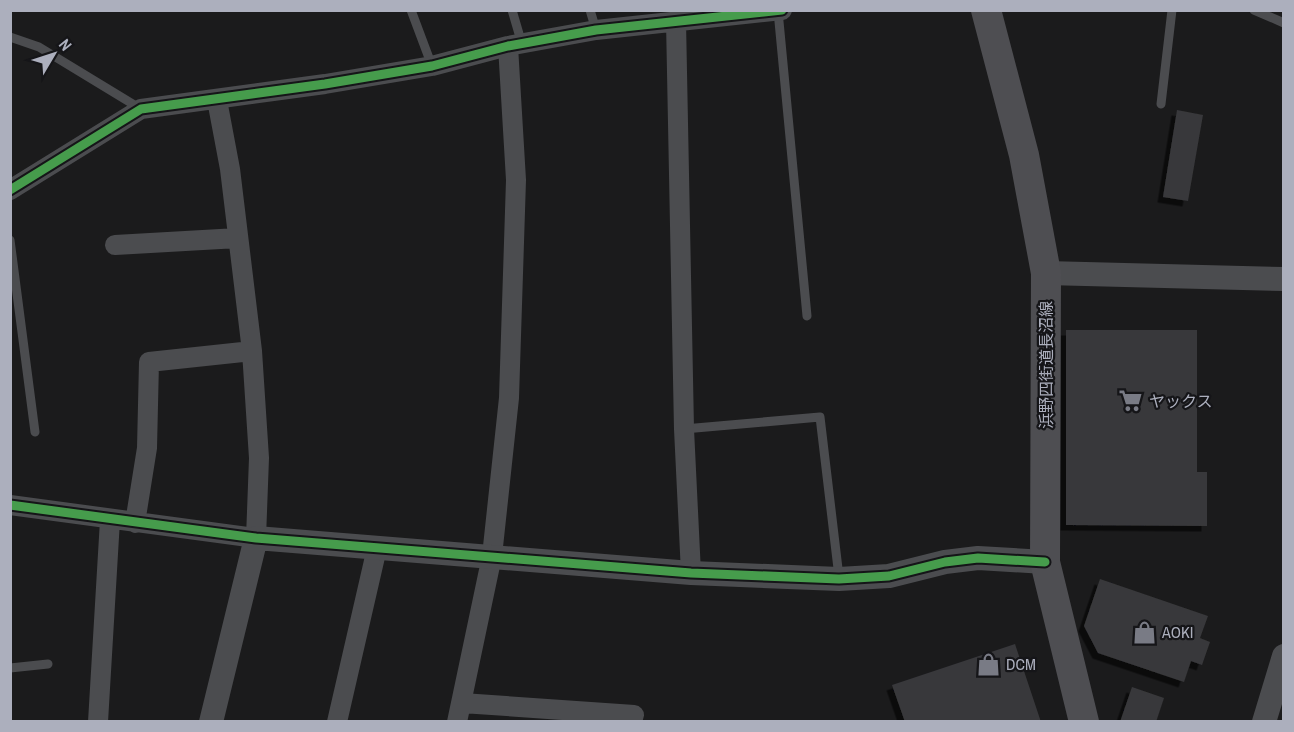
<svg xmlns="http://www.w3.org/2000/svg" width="1294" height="732" viewBox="0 0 1294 732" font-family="'Archivo Narrow','Noto Sans JP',sans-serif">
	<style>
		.building { fill: #38383a; filter: url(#shadow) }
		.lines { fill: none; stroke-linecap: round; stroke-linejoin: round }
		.service { stroke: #4b4c4f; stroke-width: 9 }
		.minor { stroke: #4b4c4f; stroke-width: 20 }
		.tertiary { stroke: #4b4c4f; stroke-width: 24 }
		.primary { stroke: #4e4e52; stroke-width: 30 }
		.cycleway-casing { stroke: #151518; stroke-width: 13 }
		.cycleway { stroke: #469c4c; stroke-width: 9 }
		.labels { text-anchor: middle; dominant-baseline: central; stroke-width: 4.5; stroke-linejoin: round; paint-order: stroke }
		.street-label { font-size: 16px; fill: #acafbd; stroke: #151518 }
		.poi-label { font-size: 16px; fill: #acafbd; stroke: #151518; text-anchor: start }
	</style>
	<defs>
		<filter id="shadow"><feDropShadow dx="-5.5" dy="5.5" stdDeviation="0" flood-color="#0009"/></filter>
	</defs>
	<rect width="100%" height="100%" fill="#1b1b1c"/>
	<path class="building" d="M1177,110l26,5 -15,86 -25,-4z
		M1066,330h131v142h10v54l-141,-1z
		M1100,579l108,37 -8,22 10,4 -8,23 -11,-4 -7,21 -86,-29 -14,-27z
		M1015,644l26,78h-136l-13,-37z
		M1132,687l32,11 -8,24h-36z"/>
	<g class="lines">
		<path class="service" d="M411,10l21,56
			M512,10l10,34
			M590,10l6,20
			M1254,10l30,13
			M778,11l29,305
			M10,37l29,10 102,62
			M1161,104l11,-94
			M10,240l25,192
			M684,429l136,-12 19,160
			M10,668l38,-4"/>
		<path class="minor" d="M676,21l8,408 7,144
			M10,190l131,-81 184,-25 107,-18 76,-20 88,-16 186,-20
			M115,245l123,-7
			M10,505l246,33 3,-80 -7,-107 -22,-182 -13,-69
			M135,523l12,-75 2,-86 103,-11
			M462,703l172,12
			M98,722l12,-202
			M337,722l40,-174
			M457,722l35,-166 17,-158 7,-218 -8,-134"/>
		<path class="tertiary" d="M1046,273l238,6
			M211,722l45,-184 435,35 148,6 50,-3 56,-14 33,-4 67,4
			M1264,722l20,-66"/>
		<path class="primary" d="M986,10l38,145 22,118 -1,289 39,160"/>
		<defs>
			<path id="cycleway" d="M10,190l131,-81 184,-25 107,-18 76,-20 88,-16 186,-20
				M10,505l246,33 435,35 148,6 50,-3 56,-14 33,-4 67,4"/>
		</defs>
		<use href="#cycleway" class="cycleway-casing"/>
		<use href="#cycleway" class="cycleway"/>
	</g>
	<defs>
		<symbol id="supermarket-bare" viewBox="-9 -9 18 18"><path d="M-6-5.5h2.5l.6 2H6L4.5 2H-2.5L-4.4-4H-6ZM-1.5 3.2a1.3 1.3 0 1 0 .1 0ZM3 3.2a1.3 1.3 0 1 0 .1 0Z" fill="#797b85" stroke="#151518" stroke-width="2.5" paint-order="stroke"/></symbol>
		<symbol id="shop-bare" viewBox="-9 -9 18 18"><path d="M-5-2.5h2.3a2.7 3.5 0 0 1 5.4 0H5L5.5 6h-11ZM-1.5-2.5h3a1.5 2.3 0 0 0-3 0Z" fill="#797b85" stroke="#151518" stroke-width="2.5" paint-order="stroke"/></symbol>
	</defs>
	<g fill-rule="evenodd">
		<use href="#supermarket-bare" x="1114" y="384" width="33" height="33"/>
		<use href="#shop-bare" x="1128" y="616" width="33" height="33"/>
		<use href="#shop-bare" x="972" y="648" width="33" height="33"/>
	</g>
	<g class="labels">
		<g class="street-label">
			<text transform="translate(1046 365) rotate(-90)">浜野四街道長沼線</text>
		</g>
		<g class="poi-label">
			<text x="1149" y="401">ヤックス</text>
			<text x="1162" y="632">AOKI</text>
			<text x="1006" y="664">DCM</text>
		</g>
	</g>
	<rect width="1294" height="732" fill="none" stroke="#acafbd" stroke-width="24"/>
	<g transform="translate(54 54) rotate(51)" stroke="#151518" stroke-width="4.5" paint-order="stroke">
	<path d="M0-4.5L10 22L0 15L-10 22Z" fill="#acafbd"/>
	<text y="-9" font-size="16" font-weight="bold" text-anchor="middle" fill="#acafbd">N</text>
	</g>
</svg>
